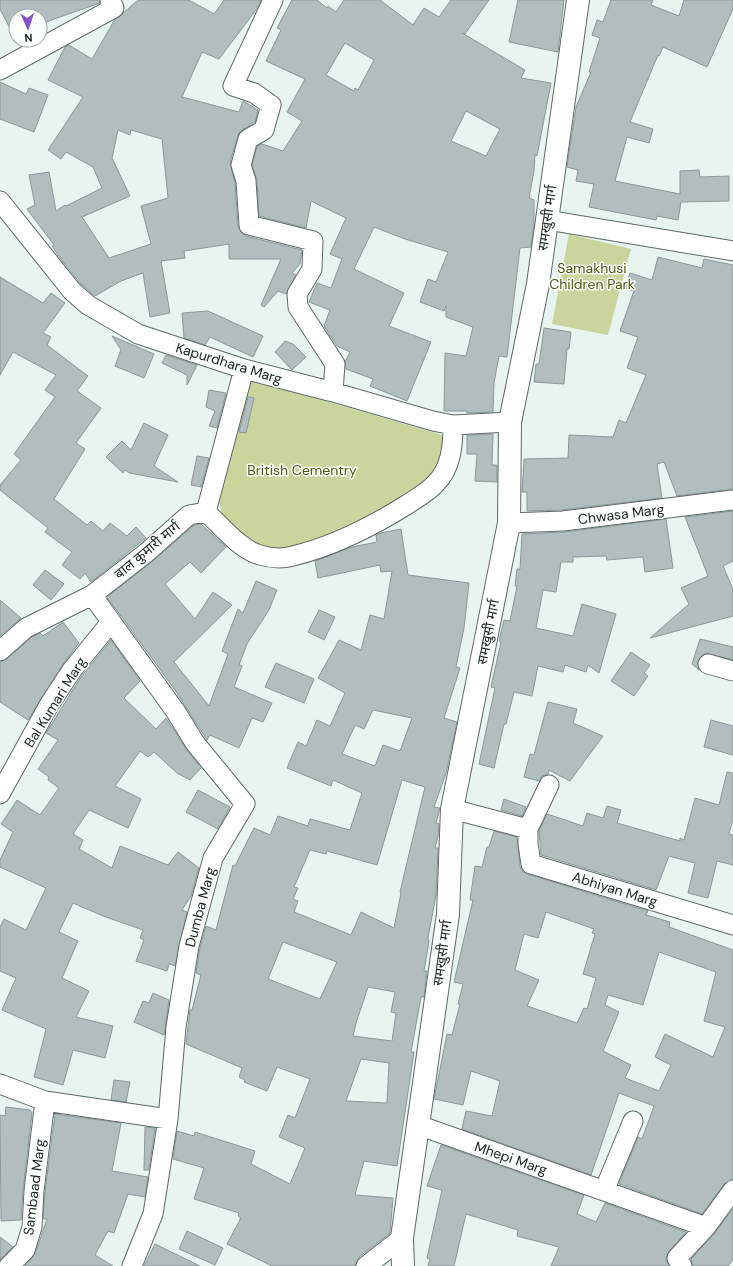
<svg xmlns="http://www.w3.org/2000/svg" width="733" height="1266" viewBox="0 0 733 1266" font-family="'DM Sans','Noto Sans Devanagari',sans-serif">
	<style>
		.green { fill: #cad49c }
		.building { fill: #b0bebe; stroke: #8a9898; fill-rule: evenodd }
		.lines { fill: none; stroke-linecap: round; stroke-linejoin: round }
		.street-casing { stroke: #5e6a65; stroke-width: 21 }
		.secondary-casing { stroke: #5e6a65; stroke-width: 24 }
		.street { stroke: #fff; stroke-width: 19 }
		.secondary { stroke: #fff; stroke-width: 22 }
		.labels { text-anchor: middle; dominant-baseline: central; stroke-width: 3; stroke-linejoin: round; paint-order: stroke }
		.street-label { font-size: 14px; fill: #1d2220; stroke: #fcfffd }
		.park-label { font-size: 14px; fill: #50580e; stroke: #fcfffd }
	</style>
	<rect width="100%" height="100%" fill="#e7f4ef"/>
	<path class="green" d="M569,234l62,15 -23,86 -56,-11z
		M253,380l189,55 3,7v8l-12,26 -25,20 -80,43 -50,14 -35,-14 -22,-27 -2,-13 27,-113z"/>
	<path class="building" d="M0,0h99l1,3 -60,21v-8h-24v17l-3,1 -13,-25z
		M138,0h51l25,14 10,-14h37l-5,10 -37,49 -17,-7 -20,45 57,15 4,-11 15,9 -3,13 -16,9 -9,30 5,21 3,43 3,6 5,4 56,14 -2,14 -8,9 4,2 -10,19 -8,-3 -14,16 -3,-2 20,-46h-52v-15l-45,7 1,7 -24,3 9,52 -20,4 -7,-44 -22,8 -26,15 -15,-13 -20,-25 -8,-12 2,-1 -27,-36 8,-4 -6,-30 20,-3 7,39 9,-6 1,1 36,-18 -9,-21 -27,-15 -5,7 -13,-9 35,-53 -35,-17 17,-33 4,-2 23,14 22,-38zM118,130l12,5 1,-5 31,9 6,59 -27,8 10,38 -42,14 -27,-41 48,-21 -18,-38z
		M292,0h25l10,8 1,-2 8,6 8,-12h36l33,25 11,-17 15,9 12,-17h38l-24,34 -3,-1 63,37 -4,8 30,5 -14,73 -2,-1 -1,16 -5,27 5,2v25l-3,22 -11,1 -13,109 -8,-1 -5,27 -1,29 -26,1v-2h-23l1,-58 21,3 7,-29 -27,-10v-11l-2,5 -24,-9 8,-23 8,3 12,-30 -43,-13 -31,-12 -20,42 50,24 -15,33 42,16 -24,59 -37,-15 3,-7 -27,-10 -1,-7 5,-10 -13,-6 -13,-20 6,-16 -21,-8 8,-19 14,5 11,-29 -12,-5 16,-36 -35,-17 -5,27 -47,-12 -2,-36 -5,-15 5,-19 5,-2 21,7 19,-30 -15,-9 18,-33 -39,-18 15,-31 -4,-2zM345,43l29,17 -16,30 -3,-2 -1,3 -28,-16zM466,111l34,18 -14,27 -35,-15z
		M518,0h46l-6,52 -49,-10z
		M611,0h42l-2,5 28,11 5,-16h49v9l-26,58 -44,-20 -4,9 -1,-1 -28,67 23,7 -4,14 -22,-6 -12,44 65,13v-23l19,-1 1,7 29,-1v25l-48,1 -3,18 -21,-4 -1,4 -67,-13 5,-23 -18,-3 2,-11 -11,-3 9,-60 15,-35h-2l11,-34 -8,-3 5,-15 6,2z
		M0,82l26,12 3,-6 19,7 -14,37 -34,-13z
		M658,257l44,11 2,-9 29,6v224l-56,7 -13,-34 -7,2 5,34 -100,12 -35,1v-19h-5l2,-33 44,-1 1,-23 44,2 6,-17 7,3 20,-48 -19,-7 11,-31 -18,-6 14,-40 -9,-3 5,-15 22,7z
		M0,277l43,26 8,-10 14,10 -22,30 8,4 -4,8 41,31 -11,15 24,17 -25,35 9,6 -31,50 33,26 4,-4 12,10 7,-8 17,13 9,-9 10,11 -55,44 -6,-9 -5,6 -18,-14 10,-13 -27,-20 3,-4 -48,-38v-5l21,-25 -7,-6 41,-57 -10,-7 11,-15 -43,-23 -13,23z
		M208,311l55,25 -10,21 -43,-20 -5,8 -21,-7 -2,-25z
		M544,328l27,4 -2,17h-2l-3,35 -30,-2 2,-18h3z
		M112,336l42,18 -10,24 -29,-12 6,-16z
		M285,341l8,3 13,13 -14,13 -17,-18z
		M166,355l31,10 -10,20v-10l-25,-12z
		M209,390l17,3 -9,35 -8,-2 6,-15 -9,-4z
		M248,397l6,1 -8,35 -7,-1z
		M144,423l24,12 -14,31 24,16 -49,-9 -4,-3 -2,3 -17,-16 16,-16 9,9z
		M493,434l-1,31h5v17l-22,-1 2,-27h-10v-19z
		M197,456l12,2 -8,29 -10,-2z
		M733,511v50l-10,5 10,23v27l-83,22 39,-34 -8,-16 27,-12 -23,-59z
		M666,519l7,49 -28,4 -2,-15 -36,3 -1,-4 -33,1v5h-12l-5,30 -13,-2 -7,38 37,8 9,-32 34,10 -17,59 -11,-8 -2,7 -21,-7 -2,7 -25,-6 -6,30 -18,-4 -8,32h-2l-10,44 -15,-4 16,-76 -4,-1 10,-45 -2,-1 5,-21 6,1 7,-35h-2l2,-17h3l2,-35 42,-2z
		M201,524l25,23 -25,26 -11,-11 -25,22 30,35 18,-27 19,13 -58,57 35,44 19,-52 -6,-3 16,-42 5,4 13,-32 21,9 -8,20 -22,34 -8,21 3,1 -8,21 38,16 -9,19 -11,-4 -13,30 -29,-13 -3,5 -32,-50 -68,-93 46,-36 41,-36z
		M401,529l7,46 61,8 -5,45 -8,39 4,1 -16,50 13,4 -11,51 -12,34 6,1 -4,15 3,1 -1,12 -3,12h3l-2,47 -8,43 1,3 -5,30h3l-3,26h-3l-10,55h3l-17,114 -33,-5 -9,34 38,3 -3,35 -31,24 -4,9h-83l-45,-22 14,-26 -3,-2 1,-3 -45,-14 10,-31 -31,-9 4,-28 17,5 1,-4 60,19 -4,13 39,20 15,-36 -26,-11 9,-22 7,3 15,-39 -33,-12 -10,24 -23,-9 1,-2 -6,-3 3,-9 -56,-24 4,-34h2l9,-35 -5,-2 4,-25 6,-22 10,4 17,-65 2,1 19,-38 16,7 8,-19 30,10 2,-7 40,11 12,-37 -29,-13 -2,6 -44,-18 11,-26 8,4 11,-26 13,6 15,-33 -27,-15 21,-38 22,10 9,-35 14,4 8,-48 -11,1 -1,-7 -62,13 -3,-17 37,-14 25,-5 -1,-7 5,-2zM373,710l39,8 -12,33 -17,-6 -8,21 -33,-12 13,-29 9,4zM402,780l23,7 -25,105 1,1 -7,35 -33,-16 -10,23 -57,-23 4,-11 -5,-2 5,-11 -4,-1 16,-37 16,4 1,-3 50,14zM283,942l54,20 -17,37 -52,-20zM368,987l27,5 -4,20 5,1 -4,28 -39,-5 3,-13zM361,1059l28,4 -2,40 -41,-2z
		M45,570l19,14 -13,16 -18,-15z
		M0,600l21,18 -21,18z
		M319,610l16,7 -11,23 -16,-8z
		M63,622l16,21 -16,21 -35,56 -28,-18v-40l7,-3 25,-22 8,-4 3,3z
		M700,639l33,8v13l-28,-7 -7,8 1,9 -7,-6z
		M111,640l29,41 -16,17 32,31 10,-11 20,31 15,19 -11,12 -13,-7 -23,-21 -6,5 -8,-6 -25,35 26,13 -13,29 -39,-18 -16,24 10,6 -4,9 33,19 8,-22 48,19 10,-13 21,16 -8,28 -9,14 5,2 -12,54 -6,-2 -2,7 -31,-10 8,-21 -4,-2 3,-8 -40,-14 -30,-13 -14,29 19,9 -16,37 27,13 -13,26 37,9 -8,32 -32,-8 -10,35 -29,-8 12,-48 -44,-19 14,-32 -16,-7v-44l4,-8 22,11 20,-42 -46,-21v-7l13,-28 -12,-8 16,-24 23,15 19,-27 -11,-8 1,-3 -11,-8 20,-29 -12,-7 35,-56z
		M631,652l19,13 -6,8 4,3 -14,20 -23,-15z
		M276,663l38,16 -10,24 -39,-16z
		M548,702l29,7 -4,14 30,13 -33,45 -21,-11 -1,4 -6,2 -3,5 -15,-4 6,-23 4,1z
		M711,720l22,6v29l-29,-8z
		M727,772l6,1v46l-4,15 4,1v30l-16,-4 -9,37 -20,-5 7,-30 -26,-7 -13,34 -115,-35 -2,-24 8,-17 36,12 4,-13 16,5 4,-12 14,4 -4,13 63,18v-3l4,2 11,-42 24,7z
		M198,790l32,17 -12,22 -32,-17z
		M504,799l22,8 -4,9 -21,-6z
		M494,831l23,6 3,29 2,5 5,3 121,37 -2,4 24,7 -1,5 64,23v229l-9,5 -22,30 -83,-30 19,-47 4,2 12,-33 -35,-13 -28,82 -129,-46 4,-18 26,5 8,-35 -29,-10 -8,34 -29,-6 13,-65 5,1 8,-31h-2l5,-20 -9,-2 19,-82h-3l5,-34 7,1 5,-20h2zM546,912l48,17 -2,4 3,1 -12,40 13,4 -9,31 -3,-1 -7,15 -50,-17 12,-26 -24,-10 9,-36 14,4zM659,952l57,20 -12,49 21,6 -12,30 -48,-23 -10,23 16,8 -12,26 -34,-13 6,-13 -28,-14 16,-39 -14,-7 3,-10 35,10z
		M153,993l16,7 -5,35 -30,-13 9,-21 6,2z
		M114,1080l16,2 -4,20 -15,-2z
		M6,1107l24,3 2,3 -9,77 -2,30 -20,1 -1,-106 5,1z
		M55,1114l66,9 -9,48 36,6 -3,20 -17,-3 -14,39 -6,-2 -13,24 18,11h-88l10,-12 12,-35h-4l2,-27z
		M145,1127l10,1 -6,42h-5z
		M441,1145l143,50 -7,19 19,8 9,-19 81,29 -19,22 -1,6 3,6h-118l8,-19 -42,-11 1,-6 -52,-16 -12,52h-26l2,-7 -3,-1 15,-68 -15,-4z
		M733,1209v51l-5,6h-35l-2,-7 23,-25z
		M187,1231l36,17 -8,17 -36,-16z
		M0,1237l13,10 -13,13z
		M155,1244l45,22h-56z"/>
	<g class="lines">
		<defs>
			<path id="street" d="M273,0l-40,86 21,7 17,12 -7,25 -16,9 -7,26 5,16 3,44 64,16 -1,28 -15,25 1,13 37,57 -2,28
				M0,70l114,-62 -4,-8
				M0,201l72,90 16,14 50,29 106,35 89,23 100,29 20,4 57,-3
				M547,220l186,31
				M244,369l-38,143c16,14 33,37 54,43 10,3 22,4 33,1 41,-10 80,-30 115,-52 9,-6 20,-12 27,-20 16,-15 18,-38 18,-59
				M509,523l54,-2 170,-21
				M0,651l26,-23 66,-33 54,-42 43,-38 17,-3
				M708,664l25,7
				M0,794l49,-89 23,-35 39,-48
				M452,809l76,20v15l3,20 202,61
				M528,829l21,-44
				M0,1084l45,17 123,18 8,-92 13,-81 24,-88 32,-54 -50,-61 -19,-31 -84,-117
				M418,1125l288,102
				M604,1191l29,-70
				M9,1266l16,-16 7,-23 2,-36 11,-90
				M132,1266l21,-52 15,-95
				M366,1266l36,-28
				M682,1266l-5,-8 29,-31 27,-37"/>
			<path id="secondary" d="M403,1266l-1,-28 46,-324 4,-105 57,-286 1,-101 28,-138 40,-284"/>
		</defs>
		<use href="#street" class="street-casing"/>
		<use href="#secondary" class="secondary-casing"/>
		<use href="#street" class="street"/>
		<use href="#secondary" class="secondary"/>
	</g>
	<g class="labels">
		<g class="street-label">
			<text transform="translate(547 218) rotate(-82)">समखुसी मार्ग</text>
			<text transform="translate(229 363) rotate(17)">Kapurdhara Marg</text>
			<text transform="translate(621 514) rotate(-7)">Chwasa Marg</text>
			<text transform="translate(147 550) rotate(-40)">बाल कुमारी मार्ग</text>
			<text transform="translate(488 632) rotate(-79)">समखुसी मार्ग</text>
			<text transform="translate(55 702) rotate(-58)">Bal Kumari Marg</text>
			<text transform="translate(615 889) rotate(17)">Abhiyan Marg</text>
			<text transform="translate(200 907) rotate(-75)">Dumba Marg</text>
			<text transform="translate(442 953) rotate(-82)">समखुसी मार्ग</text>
			<text transform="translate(511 1158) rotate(19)">Mhepi Marg</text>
			<text transform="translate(34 1187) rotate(-83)">Sambaad Marg</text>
		</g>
		<g class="park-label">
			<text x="592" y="268">Samakhusi<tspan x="592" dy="16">Children Park</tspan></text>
			<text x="302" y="470">British Cementry</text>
		</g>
	</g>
	<g transform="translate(28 28) rotate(177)"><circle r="19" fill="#fcfffd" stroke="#a3a7a5"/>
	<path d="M0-3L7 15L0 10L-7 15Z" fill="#8653cb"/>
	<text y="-6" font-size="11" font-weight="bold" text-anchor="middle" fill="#1d2220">N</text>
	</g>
</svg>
